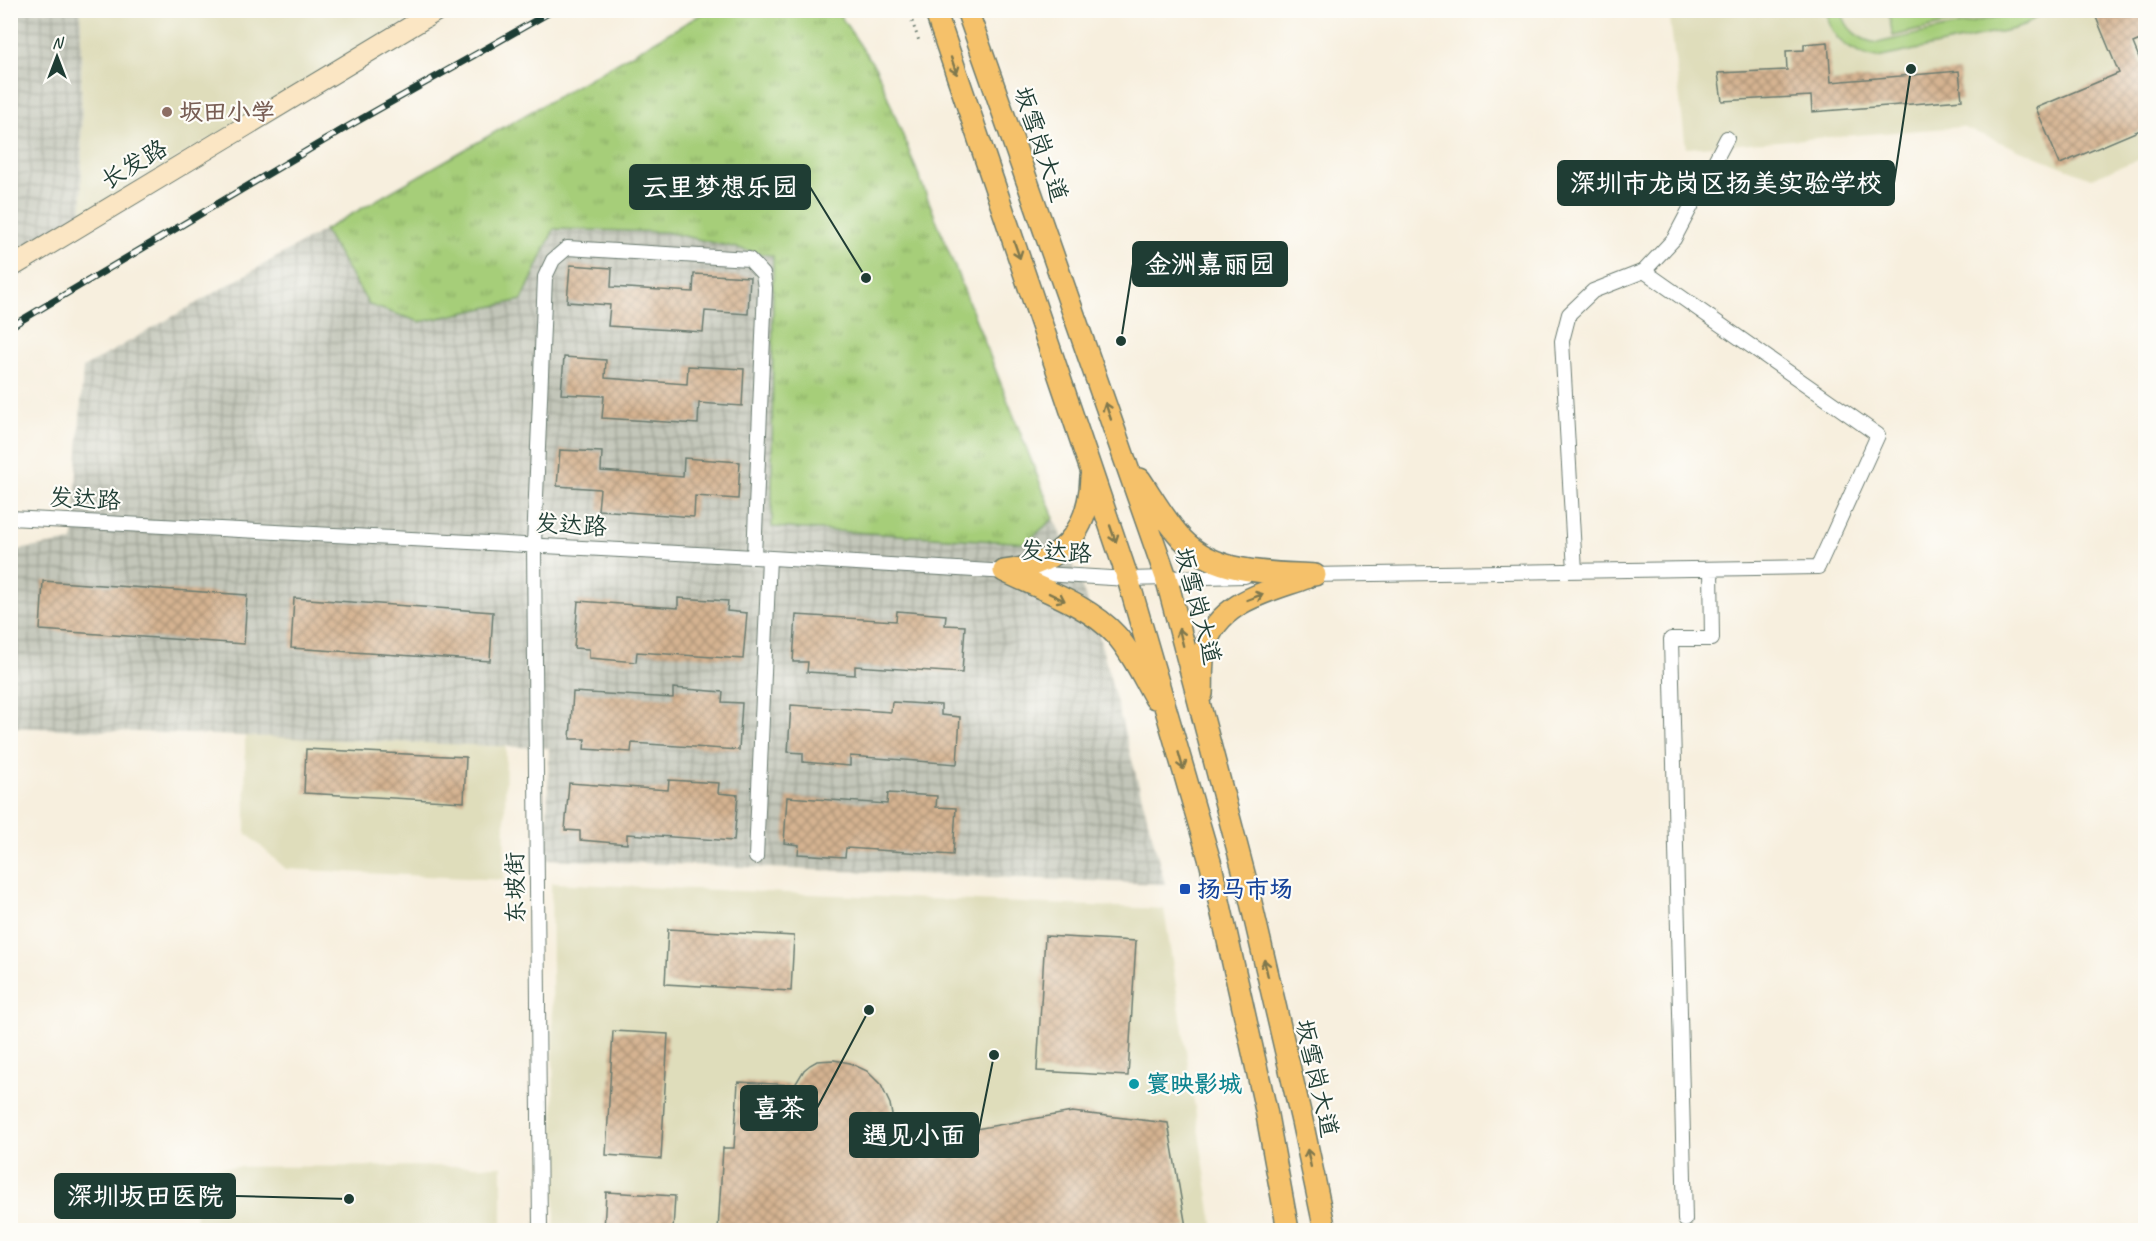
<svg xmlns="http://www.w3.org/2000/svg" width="2156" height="1241" viewBox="0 0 2156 1241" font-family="Caveat,'LXGW WenKai TC',sans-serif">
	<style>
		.built { fill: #dfddbb }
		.industrial { fill: url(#industrial-grid) }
		.park { fill: url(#park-tufts); stroke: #628656; stroke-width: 1.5 }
		.pitch { fill: #a6ce79; stroke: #628656; stroke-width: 1.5 }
		.building { fill: url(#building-cross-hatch) }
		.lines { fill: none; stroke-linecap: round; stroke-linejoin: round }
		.street-casing { stroke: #6b7b70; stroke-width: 16 }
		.secondary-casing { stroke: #6b7b70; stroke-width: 22 }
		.primary-casing { stroke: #6b7b70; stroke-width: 24 }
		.path { stroke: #6b7b70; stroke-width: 3; stroke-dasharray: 1.5 4.5; stroke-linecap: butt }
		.street { stroke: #fff; stroke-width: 14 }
		.secondary { stroke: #fbe6c4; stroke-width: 20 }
		.primary { stroke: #f5c16b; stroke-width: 21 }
		.rail-casing { stroke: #1f3d34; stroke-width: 7 }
		.rail { stroke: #fdfcf7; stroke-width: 4.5; stroke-dasharray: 14; stroke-linecap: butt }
		.oneway { stroke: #7f784d }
		.education-dot { fill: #8d6e63; stroke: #fdfcf7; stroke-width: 2 }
		.transit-dot { fill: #1a4fb4; stroke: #fdfcf7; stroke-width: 2 }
		.culture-dot { fill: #0f9aa8; stroke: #fdfcf7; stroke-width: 2 }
		.labels { text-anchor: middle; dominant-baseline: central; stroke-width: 4.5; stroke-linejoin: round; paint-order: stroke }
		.education-label { font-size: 24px; font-weight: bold; fill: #785e54; stroke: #fdfcf7; text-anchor: start }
		.street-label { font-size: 24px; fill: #1f3d34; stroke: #fdfcf7 }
		.transit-label { font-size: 24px; font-weight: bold; fill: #164399; stroke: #fdfcf7; text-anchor: start }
		.culture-label { font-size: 24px; font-weight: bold; fill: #0d838f; stroke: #fdfcf7; text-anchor: start }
		.leader { fill: none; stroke: #1f3d34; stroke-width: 2 }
		.callout-dot { fill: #1f3d34; stroke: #fdfcf7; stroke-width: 2 }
		.callout { fill: #1f3d34; stroke: #1f3d34; stroke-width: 2 }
		.callout-label { font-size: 26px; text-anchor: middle; font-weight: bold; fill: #fff }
	</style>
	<defs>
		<pattern id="industrial-grid" width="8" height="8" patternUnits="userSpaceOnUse" patternTransform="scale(1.5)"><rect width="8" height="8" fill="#c3c6b9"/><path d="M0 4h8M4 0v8" fill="none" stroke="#9ea297"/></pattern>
		<pattern id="park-tufts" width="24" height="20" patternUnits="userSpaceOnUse" patternTransform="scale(1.5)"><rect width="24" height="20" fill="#a6ce79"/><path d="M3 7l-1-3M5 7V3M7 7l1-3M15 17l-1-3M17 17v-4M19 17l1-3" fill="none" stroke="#87a864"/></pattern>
		<pattern id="building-cross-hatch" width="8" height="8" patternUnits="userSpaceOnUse" patternTransform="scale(1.5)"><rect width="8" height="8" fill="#d5b391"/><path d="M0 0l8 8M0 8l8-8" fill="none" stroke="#ac9377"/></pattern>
	</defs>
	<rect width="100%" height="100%" fill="#fdfcf7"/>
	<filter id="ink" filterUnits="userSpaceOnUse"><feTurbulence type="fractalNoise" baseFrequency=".0167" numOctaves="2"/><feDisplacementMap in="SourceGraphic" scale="12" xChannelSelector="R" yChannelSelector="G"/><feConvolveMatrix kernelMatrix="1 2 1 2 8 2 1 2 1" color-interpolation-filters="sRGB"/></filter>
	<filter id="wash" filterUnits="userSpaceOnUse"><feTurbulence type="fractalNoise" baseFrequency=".008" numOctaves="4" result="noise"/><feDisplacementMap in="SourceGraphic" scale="24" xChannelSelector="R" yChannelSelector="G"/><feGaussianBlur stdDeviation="1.35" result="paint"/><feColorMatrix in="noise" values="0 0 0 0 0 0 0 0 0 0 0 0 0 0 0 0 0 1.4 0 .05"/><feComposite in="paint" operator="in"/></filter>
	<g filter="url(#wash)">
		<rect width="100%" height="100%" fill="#f7efde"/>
		<path class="built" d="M81,10l343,1 -342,203z
			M1669,11h476v146l-54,21 -129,-51 -276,21z
			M245,736l261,10 -2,134 -218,-11 -40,-36z
			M551,883l613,26 50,321h-659z
			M502,1166v64h-306v-63z"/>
		<path class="industrial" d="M10,11h71l1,203 -72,43z
			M554,229l112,3 107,24 -1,271 254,16 28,-25 41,103 70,263 -619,-25 3,-111 -538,-21v-176l62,-10 10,-173 241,-138 45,75 153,-5z"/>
		<path class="park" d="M707,11h130l40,59 177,448 -28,25 -254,-16 1,-271 -107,-24 -112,-3 -32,71 -102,22 -51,-17 -45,-75z"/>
		<path class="pitch" d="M1827,11h15c3,18 17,29 35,32l133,-29 10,-3h23l-17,14 -12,4 -137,29c-26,-5 -48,-19 -50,-47z
			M2001,11l-108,25 -5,-25v-1z"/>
		<g id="blocks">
			<path class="building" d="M2093,10h52v28l-12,5 12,29v56l-85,36 -24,-56 83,-35z
				M1828,42l3,40 128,-11 3,29 -150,12 -1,-16 -89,5 -4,-28 69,-3 -1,-19 18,-1v-6z
				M570,265l42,3 -1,19 82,5 1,-18 56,3 -2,37 -43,-3 -2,21 -95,-6 2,-21 -43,-3z
				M564,357l42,3 -1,18 82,6 1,-18 56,3 -2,37 -43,-3 -1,21 -96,-6 2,-22 -43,-2z
				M560,450l42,2 -1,19 82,6 1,-19 56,4 -2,37 -43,-3 -1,21 -96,-7 2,-21 -43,-3z
				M43,581l204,14 -3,49 -204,-14z
				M294,598l199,14 -3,49 -199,-13z
				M678,598l50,3 -1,10 20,2 -4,46 -106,-7 -1,10 -47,-4v-9l-15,-1 4,-47 100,7z
				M897,611l49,4 -1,10 20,1 -3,47 -107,-7v9l-48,-3 1,-10h-15l3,-47 100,6z
				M673,688l50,4 -1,10 20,1 -3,47 -107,-7 -1,9 -47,-3 1,-10h-15l3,-47 100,6z
				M892,702l49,3v10l19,2 -3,47 -107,-8v10l-47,-4v-9l-15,-1 3,-47 100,7z
				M306,749l160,8 -2,45 -160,-9z
				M669,780l50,3 -1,10 20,2 -4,46 -107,-7v10l-47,-4v-9l-15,-1 4,-47 99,7z
				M888,793l49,3 -1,11 20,1 -3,47 -107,-7 -1,9 -47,-3 1,-9 -15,-2 3,-46 100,7z
				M668,929l126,7 -3,55 -126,-7z
				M1045,936l91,5 -8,135 -91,-5z
				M613,1031l55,3 -7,125 -55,-4z
				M834,1060l16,3 17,8 14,14 9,19 7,39 175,-31 96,11 18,104 -17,3h-451l5,-82h11l4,-66 57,3 9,-15 6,-5 7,-4z
				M606,1192l69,4 -2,34h-69z"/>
		</g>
	</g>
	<g filter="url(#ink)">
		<use href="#blocks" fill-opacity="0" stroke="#6b7b70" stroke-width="1.5"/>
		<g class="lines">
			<defs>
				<path id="street" d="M10,518l744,39 374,22 117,-3
					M1575,571l-13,-230 7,-27 24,-23 51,-20 30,-32 53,-101
					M1309,575l509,-8 60,-132 -234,-164
					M756,857l13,-299
					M1685,1220l-14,-581h41l-1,-70
					M540,1230l-6,-685 11,-268 8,-17 14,-12 182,11 14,15 2,14 -11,269"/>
				<path id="secondary" d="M10,268l428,-258"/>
				<path id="primary" d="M935,10l193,569 83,286 55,245 22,120
					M967,10l199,567 80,304 56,240 23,109
					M1140,479c12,18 23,37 37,54 33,42 90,39 138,42
					M1004,571c36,18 85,34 112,64 16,18 27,42 39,63
					M1004,571c56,-6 85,-38 87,-94
					M1202,694c1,-14 -1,-32 3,-46 12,-46 62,-56 101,-70"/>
			</defs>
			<use href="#street" class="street-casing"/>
			<use href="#secondary" class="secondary-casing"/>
			<use href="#primary" class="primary-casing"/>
			<path class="path" d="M908,10l11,31"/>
			<use href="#street" class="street"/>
			<use href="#secondary" class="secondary"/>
			<use href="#primary" class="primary"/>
			<defs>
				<path id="rail" d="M10,327l337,-200 207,-117"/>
			</defs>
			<use href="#rail" class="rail-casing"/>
			<use href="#rail" class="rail"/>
		</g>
		<defs><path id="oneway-shaft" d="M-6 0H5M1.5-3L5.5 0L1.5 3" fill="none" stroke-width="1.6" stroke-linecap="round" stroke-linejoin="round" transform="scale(1.5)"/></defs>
		<g class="oneway">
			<use href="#oneway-shaft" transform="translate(954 66) rotate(71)"/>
			<use href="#oneway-shaft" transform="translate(1017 250) rotate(71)"/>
			<use href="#oneway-shaft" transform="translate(1108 411) rotate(-109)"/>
			<use href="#oneway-shaft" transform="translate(1113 534) rotate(71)"/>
			<use href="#oneway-shaft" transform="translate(1057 597) rotate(26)"/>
			<use href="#oneway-shaft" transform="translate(1255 597) rotate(-21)"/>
			<use href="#oneway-shaft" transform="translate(1181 637) rotate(-104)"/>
			<use href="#oneway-shaft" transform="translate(1181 761) rotate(74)"/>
			<use href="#oneway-shaft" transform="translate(1266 968) rotate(-103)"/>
			<use href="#oneway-shaft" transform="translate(1309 1158) rotate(-102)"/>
		</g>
	</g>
	<circle class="education-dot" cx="167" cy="112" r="6"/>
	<rect class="transit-dot" x="1179" y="883" width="12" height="12" rx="3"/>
	<circle class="culture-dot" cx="1134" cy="1084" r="6"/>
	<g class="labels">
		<g class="education-label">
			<text x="179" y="112">坂田小学</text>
		</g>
		<g class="street-label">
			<text transform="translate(1041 144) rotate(71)">坂雪岗大道</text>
			<text transform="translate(134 164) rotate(-31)">长发路</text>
			<text transform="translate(85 499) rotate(3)">发达路</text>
			<text transform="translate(571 525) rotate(3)">发达路</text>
			<text transform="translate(1056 552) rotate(3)">发达路</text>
			<text transform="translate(1198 606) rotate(75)">坂雪岗大道</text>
			<text transform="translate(515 888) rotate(-91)">东坡街</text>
			<text transform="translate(1317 1078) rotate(77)">坂雪岗大道</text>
		</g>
		<g class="transit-label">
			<text x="1197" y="889">扬马市场</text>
		</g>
		<g class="culture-label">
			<text x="1146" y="1084">寰映影城</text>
		</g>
	</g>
	<path class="leader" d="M1911 69L1894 183M866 278L810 187M1121 341L1133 264M869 1010L817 1108M994 1055L978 1135M349 1199L235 1196"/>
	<g class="callout-dot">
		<circle cx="1911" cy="69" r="6"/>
		<circle cx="866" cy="278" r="6"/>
		<circle cx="1121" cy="341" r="6"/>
		<circle cx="869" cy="1010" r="6"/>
		<circle cx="994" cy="1055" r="6"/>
		<circle cx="349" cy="1199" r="6"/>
	</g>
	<g class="callout">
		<rect x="1558" y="161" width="336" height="44" rx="6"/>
		<rect x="630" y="165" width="180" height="44" rx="6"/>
		<rect x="1133" y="242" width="154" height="44" rx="6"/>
		<rect x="741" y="1086" width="76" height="44" rx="6"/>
		<rect x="850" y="1113" width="128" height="44" rx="6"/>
		<rect x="55" y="1174" width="180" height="44" rx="6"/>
	</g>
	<g class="callout-label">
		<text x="1726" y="192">深圳市龙岗区扬美实验学校</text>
		<text x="720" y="196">云里梦想乐园</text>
		<text x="1210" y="273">金洲嘉丽园</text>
		<text x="779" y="1117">喜茶</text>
		<text x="914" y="1144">遇见小面</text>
		<text x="145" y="1205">深圳坂田医院</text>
	</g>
	<rect width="2156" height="1241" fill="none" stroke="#fdfcf7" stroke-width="36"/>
	<g transform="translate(57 57)" stroke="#fdfcf7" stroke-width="4.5" paint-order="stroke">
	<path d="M0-4.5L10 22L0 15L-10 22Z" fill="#1f3d34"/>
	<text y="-9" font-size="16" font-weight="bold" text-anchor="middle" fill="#1f3d34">N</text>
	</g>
</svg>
